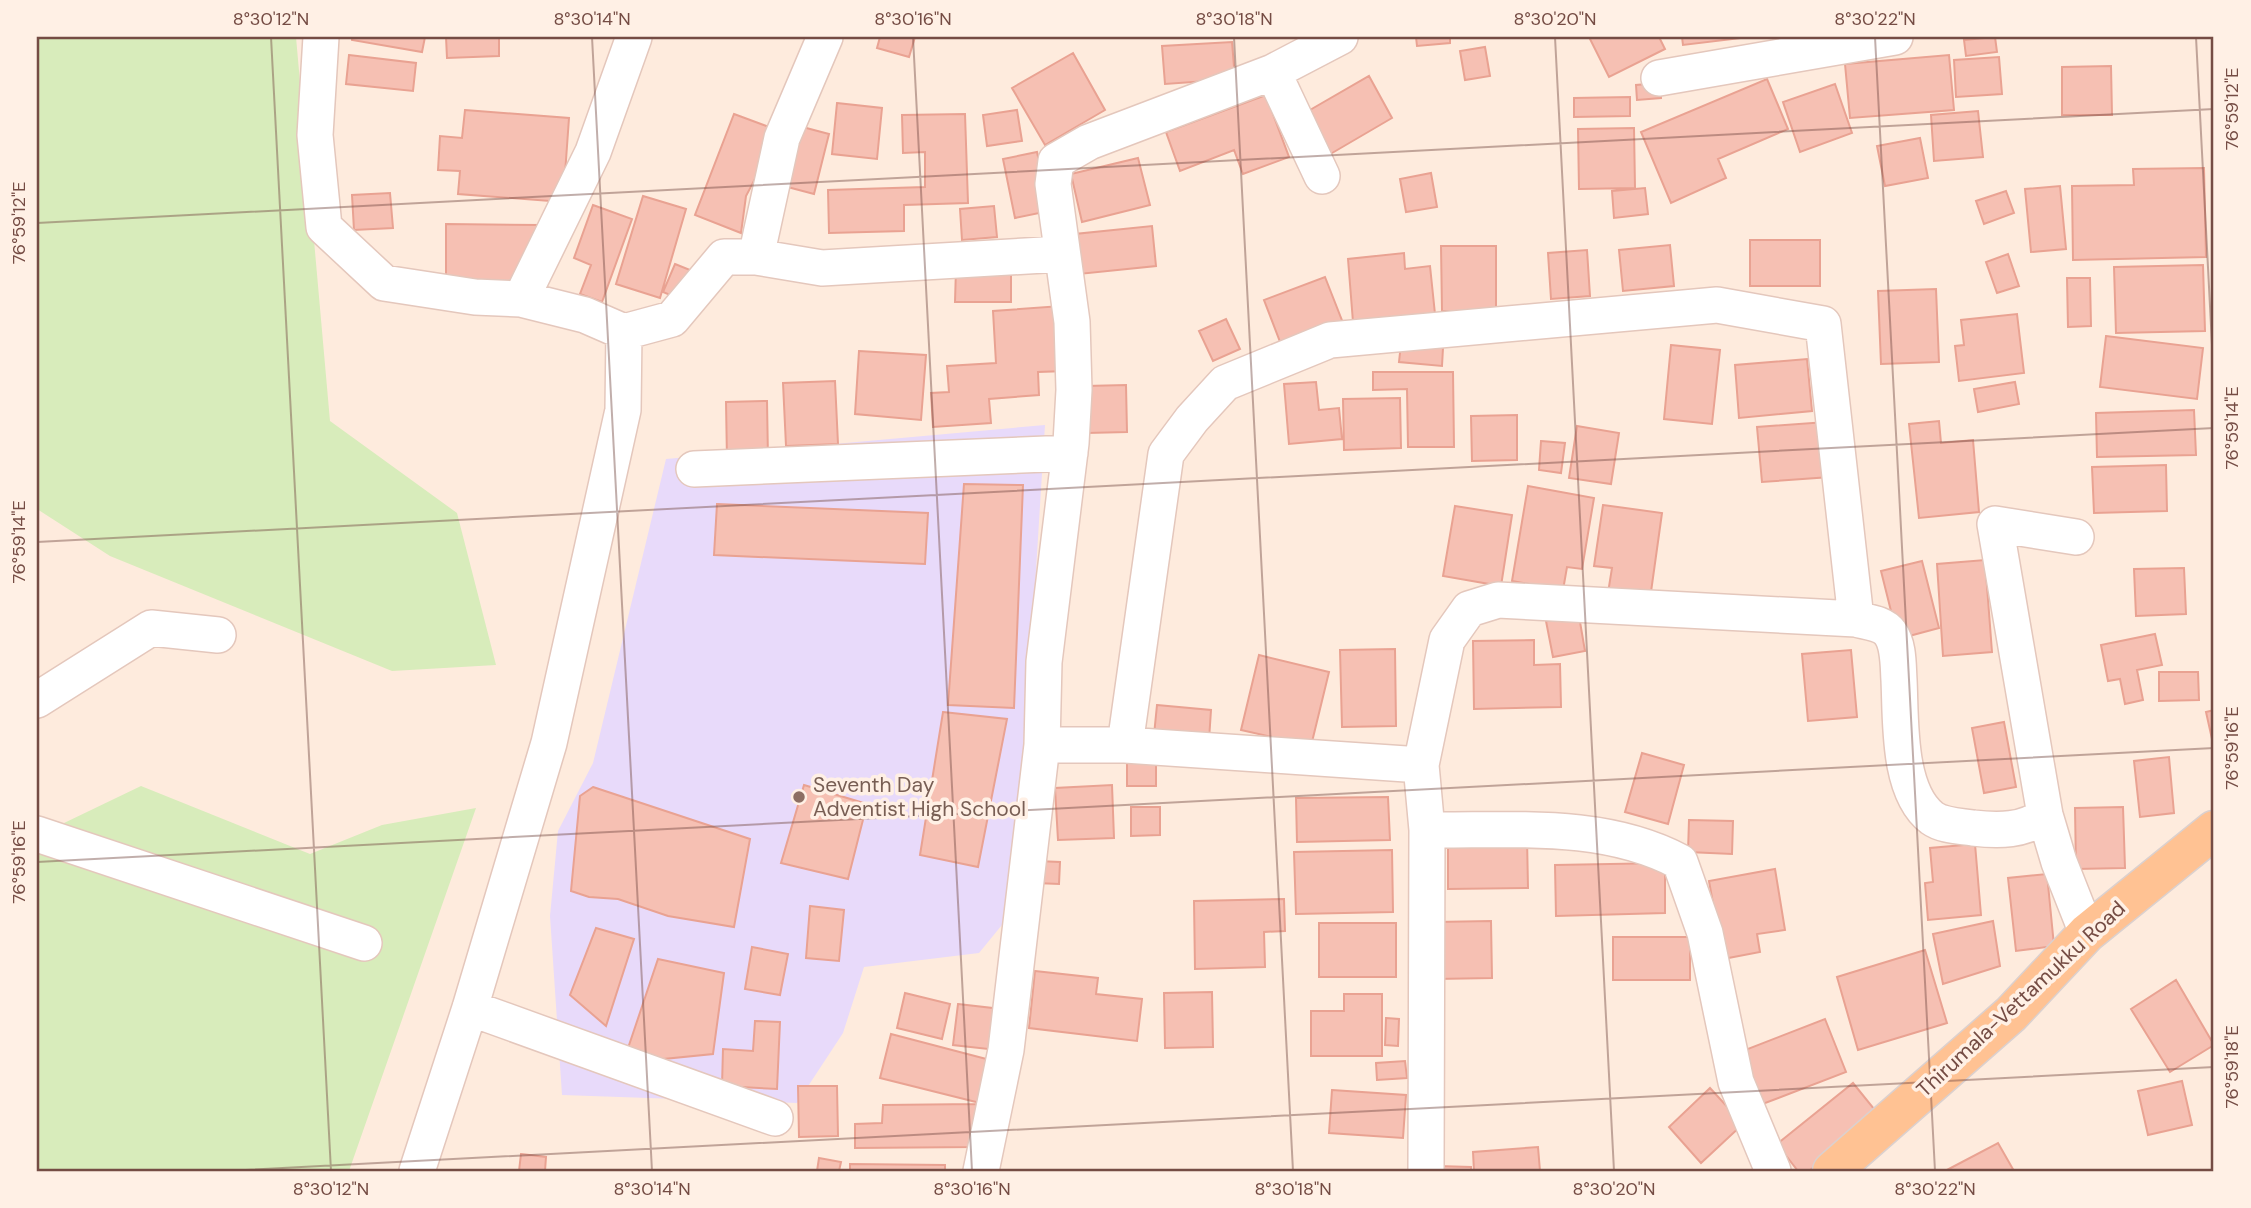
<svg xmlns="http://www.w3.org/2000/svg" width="2251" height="1208" viewBox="0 0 2251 1208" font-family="'DM Sans',sans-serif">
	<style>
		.education { fill: #e8dafa }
		.green { fill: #d8ecbb }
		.building { fill: #f6c0b3; stroke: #e9a292; stroke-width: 2 }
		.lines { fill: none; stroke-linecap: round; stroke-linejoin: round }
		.minor-casing { stroke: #e4c7bc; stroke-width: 38 }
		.major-casing { stroke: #dbd0ce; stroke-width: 41 }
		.minor { stroke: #fff; stroke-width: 35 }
		.major { stroke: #ffc293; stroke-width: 38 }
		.ticks { fill: none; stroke: #754c44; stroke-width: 2; stroke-opacity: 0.45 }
		.education-dot { fill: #8d6e63; stroke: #fff0e5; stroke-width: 2.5 }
		.labels { text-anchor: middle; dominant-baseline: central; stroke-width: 7; stroke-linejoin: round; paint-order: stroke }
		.education-label { font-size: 21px; fill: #785e54; stroke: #fff0e5; text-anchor: start }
		.street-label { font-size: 21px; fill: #754c44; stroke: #fff0e5 }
		.neatline { fill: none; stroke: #754c44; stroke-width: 2.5 }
		.ticks-label { font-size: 18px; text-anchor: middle; fill: #754c44 }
	</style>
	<rect width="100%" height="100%" fill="#feebdd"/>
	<path class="education" d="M1045,425l-30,484 -36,44 -115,14 -21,66 -46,70 -235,-8 -12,-179 8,-85 35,-68 73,-304z"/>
	<path class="green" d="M37,37h259l34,384 127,92 39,152 -104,6 -282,-115 -73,-47z
		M141,786l169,68 72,-29 94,-17 -127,363h-312v-335z"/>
	<path class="building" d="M352,37h73l-3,15 -70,-12z
		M446,37h53v19l-52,2z
		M880,37h35l-6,20 -32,-9z
		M1416,37h34v6l-33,3z
		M1589,37h70l6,12 -56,28z
		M1682,37h67l-66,8z
		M1995,37l2,15 -31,4 -2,-16z
		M1232,42l3,37 -70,5 -3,-38z
		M1485,47l5,29 -25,4 -5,-29z
		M1073,53l32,57 -60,35 -33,-57z
		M349,55l67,8 -3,28 -67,-7z
		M1949,55l5,55 -104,8 -5,-54z
		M1999,57l3,37 -46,3 -2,-37z
		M2111,66l1,49h-50v-48z
		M1369,76l23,42 -65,38 -24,-42z
		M1767,79l21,50 -70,30 8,19 -55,25 -30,-71z
		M1660,83l1,15 -24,2 -1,-15z
		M1835,84l17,49 -52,19 -17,-50z
		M1266,95l23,62 -46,17 -9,-24 -54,21 -14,-39z
		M1630,97v19l-56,1v-19z
		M837,103l45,5 -5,51 -45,-5z
		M465,110l104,8 -6,84 -105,-8 2,-23 -22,-1 2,-34 22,2z
		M1017,110l5,31 -35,5 -4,-31z
		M1978,111l5,46 -49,4 -3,-46z
		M734,114l46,17 -34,65 -5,37 -46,-18z
		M965,114l3,89 -64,2v26l-75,2 -1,-43 97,-3v-35l-22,1 -1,-38z
		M795,125l34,9 -15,60 -34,-9z
		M1634,128l1,60 -56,1 -1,-60z
		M1920,138l8,40 -43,8 -8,-40z
		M1037,152l12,59 -34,7 -12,-59z
		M1138,158l12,47 -68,17 -11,-48z
		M2204,168l2,89 -133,3 -1,-74 62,-1 -1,-16z
		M1431,173l6,34 -31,5 -6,-33z
		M2060,186l6,63 -35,3 -6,-63z
		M1645,188l3,26 -34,4 -2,-27z
		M2006,191l8,22 -30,11 -8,-23z
		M390,193l3,35 -39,2 -2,-35z
		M643,196l43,13 -26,89 -44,-14z
		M593,205l39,14 -30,83 -22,-8 11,-29 -17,-7z
		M994,206l3,31 -35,3 -2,-31z
		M446,224l95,1v60l-95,-1z
		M1152,226l4,40 -77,8 -4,-40z
		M1750,240h70v46h-70z
		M1670,245l4,41 -51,5 -4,-41z
		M1441,246h55v65h-54z
		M1587,250l3,46 -39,3 -3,-46z
		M1404,253l1,16 25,-3 5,48 -82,8 -5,-63z
		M2008,254l11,32 -22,7 -11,-31z
		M675,264l20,8 -11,29 -21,-9z
		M2203,265l2,66 -89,2 -2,-66z
		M956,268h55v34h-56z
		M1325,277l18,46 -61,24 -18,-47z
		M2067,278h23l1,48 -23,1z
		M1936,289l3,73 -58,2 -3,-73z
		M1061,306l5,65 -28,1 1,23 -50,4 2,24 -58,4 -2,-34 18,-1 -2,-26 49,-3 -3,-52z
		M2017,314l7,59 -65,8 -4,-35 9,-1 -3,-25z
		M1226,319l14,30 -27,12 -14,-30z
		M2106,336l97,12 -6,51 -97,-12z
		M1401,344l42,4 -1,18 -43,-4z
		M1671,345l49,5 -8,74 -48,-5z
		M859,351l67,4 -5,65 -66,-6z
		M1807,359l5,52 -73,7 -4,-53z
		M1373,372h80l1,75h-46l-1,-58 -34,1z
		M835,381l3,63 -52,2 -3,-63z
		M1316,382l3,28 20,-2 3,31 -53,5 -5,-60z
		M2015,382l4,22 -41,8 -4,-23z
		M1126,385l1,47 -40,1 -1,-47z
		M1400,398l1,50 -57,2 -1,-51z
		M767,401l1,58 -41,1 -1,-58z
		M2194,410l2,45 -99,2 -1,-44z
		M1517,415v45l-45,1 -1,-45z
		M1939,421l2,22 32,-3 6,72 -60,6 -10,-94z
		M1826,422l4,55 -68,5 -5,-55z
		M1577,426l42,7 -8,51 -42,-6z
		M1541,441l24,2 -4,30 -22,-3z
		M2166,465l1,46 -73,2 -2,-46z
		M964,484l59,1 -9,223 -66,-3z
		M1528,486l66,12 -12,71 -15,-2 -4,23 -51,-9z
		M717,504l211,9 -3,51 -211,-9z
		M1603,505l59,8 -12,86 -42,-6 4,-25 -18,-2z
		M1455,506l57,9 -11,71 -58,-10z
		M1985,560l7,92 -49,4 -6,-92z
		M1922,561l17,67 -41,11 -17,-68z
		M2184,568l2,46 -50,2 -2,-47z
		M1579,616l6,35 -32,6 -7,-36z
		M2155,634l7,31 -25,5 6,30 -18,4 -5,-25 -12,2 -7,-36z
		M1534,640v25l26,-1 1,43 -87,2 -1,-68z
		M1395,649l1,77 -54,1 -2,-77z
		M1851,650l6,67 -49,4 -6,-67z
		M1259,655l70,17 -18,74 -70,-16z
		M2159,672h39l1,28 -40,1z
		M1157,705l54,5 -2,30 -55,-5z
		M2214,710v29h-2l-6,-27z
		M943,712l64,7 -29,148 -58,-12z
		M2004,722l12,65 -32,6 -12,-65z
		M1642,753l42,12 -16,59 -43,-12z
		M2169,757l5,56 -34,4 -6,-56z
		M1127,758h29v28h-29z
		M804,785l63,19 -19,75 -67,-16z
		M1112,785l2,53 -56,2 -3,-52z
		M593,787l157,52 -16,88 -66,-11 -50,-17 -29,-2 -18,-6 9,-95z
		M1388,797l2,43 -93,2 -1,-44z
		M1131,807h29v28l-29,1z
		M2123,807l2,61 -49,1 -1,-61z
		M1689,820l44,1 -1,33 -44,-2z
		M1527,838l1,50 -80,1v-50z
		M1975,844l6,71 -53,5 -3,-37 8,-1 -3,-34z
		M1392,850l1,62 -97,2 -2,-62z
		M1037,861l23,1 -1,22 -23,-1z
		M1665,863v50l-109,3 -1,-51z
		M1775,869l10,61 -28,4 3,18 -37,7 -14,-78z
		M2047,874l7,72 -38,5 -8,-73z
		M1284,899l1,32 -21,1 1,35 -70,2 -1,-68z
		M810,906l34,4 -5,51 -33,-3z
		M1491,921l1,57 -56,1 -1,-57z
		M1993,921l7,45 -57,18 -10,-50z
		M1319,923h77v54h-77z
		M596,928l38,11 -28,87 -36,-31z
		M1613,937h77v43h-77z
		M752,947l36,7 -8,41 -35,-6z
		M1925,950l22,73 -89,27 -21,-73z
		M658,959l66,14 -11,81 -90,9z
		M1035,971l63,7 -2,16 46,5 -5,42 -108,-13z
		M2176,980l38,65 -44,27 -39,-63z
		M1212,992l1,55 -48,1 -1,-55z
		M905,993l45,11 -8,35 -45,-11z
		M1344,994h38v62h-71v-45h33z
		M958,1004l43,5 -4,41 -44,-5z
		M1386,1018l13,1 -1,27 -13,-1z
		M1825,1019l21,53 -86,33 -20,-53z
		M755,1021l25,1 -3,67 -55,-3 1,-37 30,2z
		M891,1034l103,27 -10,43 -104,-26z
		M1405,1061l2,17 -30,2 -1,-17z
		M2182,1081l10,44 -44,10 -10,-44z
		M1853,1083l26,32 -70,56h-11l-21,-27z
		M798,1086h39l1,50 -39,1z
		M1710,1088l33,36 -42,39 -32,-36z
		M1332,1090l74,5 -3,43 -74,-5z
		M976,1104v43l-121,1v-24l27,-1 1,-18z
		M1998,1143l16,28h-69z
		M1538,1147l2,24h-66l-1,-19z
		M521,1154l25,3 -1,14h-26z
		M819,1158l22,4 -2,9h-22z
		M850,1164l95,1v6h-95z
		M1437,1166l34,1v4h-35z"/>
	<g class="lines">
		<defs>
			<path id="minor" d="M321,37l-6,98 9,92 60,56 91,14 46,2 64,16 39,17 -1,78 -74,333 -79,265 -53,163
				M1273,72l49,104
				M1659,78l236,-41
				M756,257l26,-119 43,-101
				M521,299l72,-147 41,-115
				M624,332l48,-13 52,-62h32l66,11 239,-14
				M694,469l376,-16
				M37,700l114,-72 67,7
				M1042,745l2,-83 27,-219 3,-53 -2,-68 -19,-138 3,-23 33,-19 184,-70 67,-35
				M1125,745l41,-291 26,-35 33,-36 105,-43 387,-35 106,19 33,295
				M2045,815l-50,-291 81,13
				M1427,830c84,1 176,-9 253,32l25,71 31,149 37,89
				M37,834l327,109
				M470,1008l305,110
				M981,1171l25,-121 36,-305h83l296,20
				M1426,1171l1,-341 -6,-65 26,-125 22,-31 29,-9 358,19c11,3 27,4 34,14 9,12 8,32 9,47 2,39 -2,111 33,138 11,8 29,8 41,10 26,3 51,3 72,-13l14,47 28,71"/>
			<path id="major" d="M1832,1171l179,-157 76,-81 127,-103"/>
		</defs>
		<use href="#minor" class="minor-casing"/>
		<use href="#major" class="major-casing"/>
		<use href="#minor" class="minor"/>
		<use href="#major" class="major"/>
	</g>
	<path class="ticks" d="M271,37l60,1134M592,37l60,1134M913,37l59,1134M1234,37l59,1134M1555,37l59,1134M1875,37l60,1134M2196,37l18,346M37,223l2177,-114M37,542l2177,-114M37,862l2177,-114M225,1171l1989,-104"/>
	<circle class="education-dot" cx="799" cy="797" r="7"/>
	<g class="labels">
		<g class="education-label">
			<text x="813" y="785">Seventh Day<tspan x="813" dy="24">Adventist High School</tspan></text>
		</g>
		<g class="street-label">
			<text transform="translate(2021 999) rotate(-43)">Thirumala-Vettamukku Road</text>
		</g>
	</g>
	<rect width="2251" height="1208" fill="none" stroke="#fff0e5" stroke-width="77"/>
	<rect x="38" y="38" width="2174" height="1132" class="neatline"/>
	<g class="ticks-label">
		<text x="271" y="25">8°30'12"N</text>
		<text x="592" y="25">8°30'14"N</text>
		<text x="913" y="25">8°30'16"N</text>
		<text x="1234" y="25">8°30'18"N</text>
		<text x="1555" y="25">8°30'20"N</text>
		<text x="1875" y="25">8°30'22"N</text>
		<text transform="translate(2232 109) rotate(-90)" y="6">76°59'12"E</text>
		<text transform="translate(19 223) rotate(-90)" y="6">76°59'12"E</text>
		<text transform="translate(2232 428) rotate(-90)" y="6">76°59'14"E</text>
		<text transform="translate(19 542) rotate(-90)" y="6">76°59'14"E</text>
		<text transform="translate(2232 748) rotate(-90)" y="6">76°59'16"E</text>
		<text transform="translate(19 862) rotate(-90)" y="6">76°59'16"E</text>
		<text transform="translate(2232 1067) rotate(-90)" y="6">76°59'18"E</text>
		<text x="331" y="1195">8°30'12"N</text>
		<text x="652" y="1195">8°30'14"N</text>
		<text x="972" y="1195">8°30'16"N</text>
		<text x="1293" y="1195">8°30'18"N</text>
		<text x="1614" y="1195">8°30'20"N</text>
		<text x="1935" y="1195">8°30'22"N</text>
	</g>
</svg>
